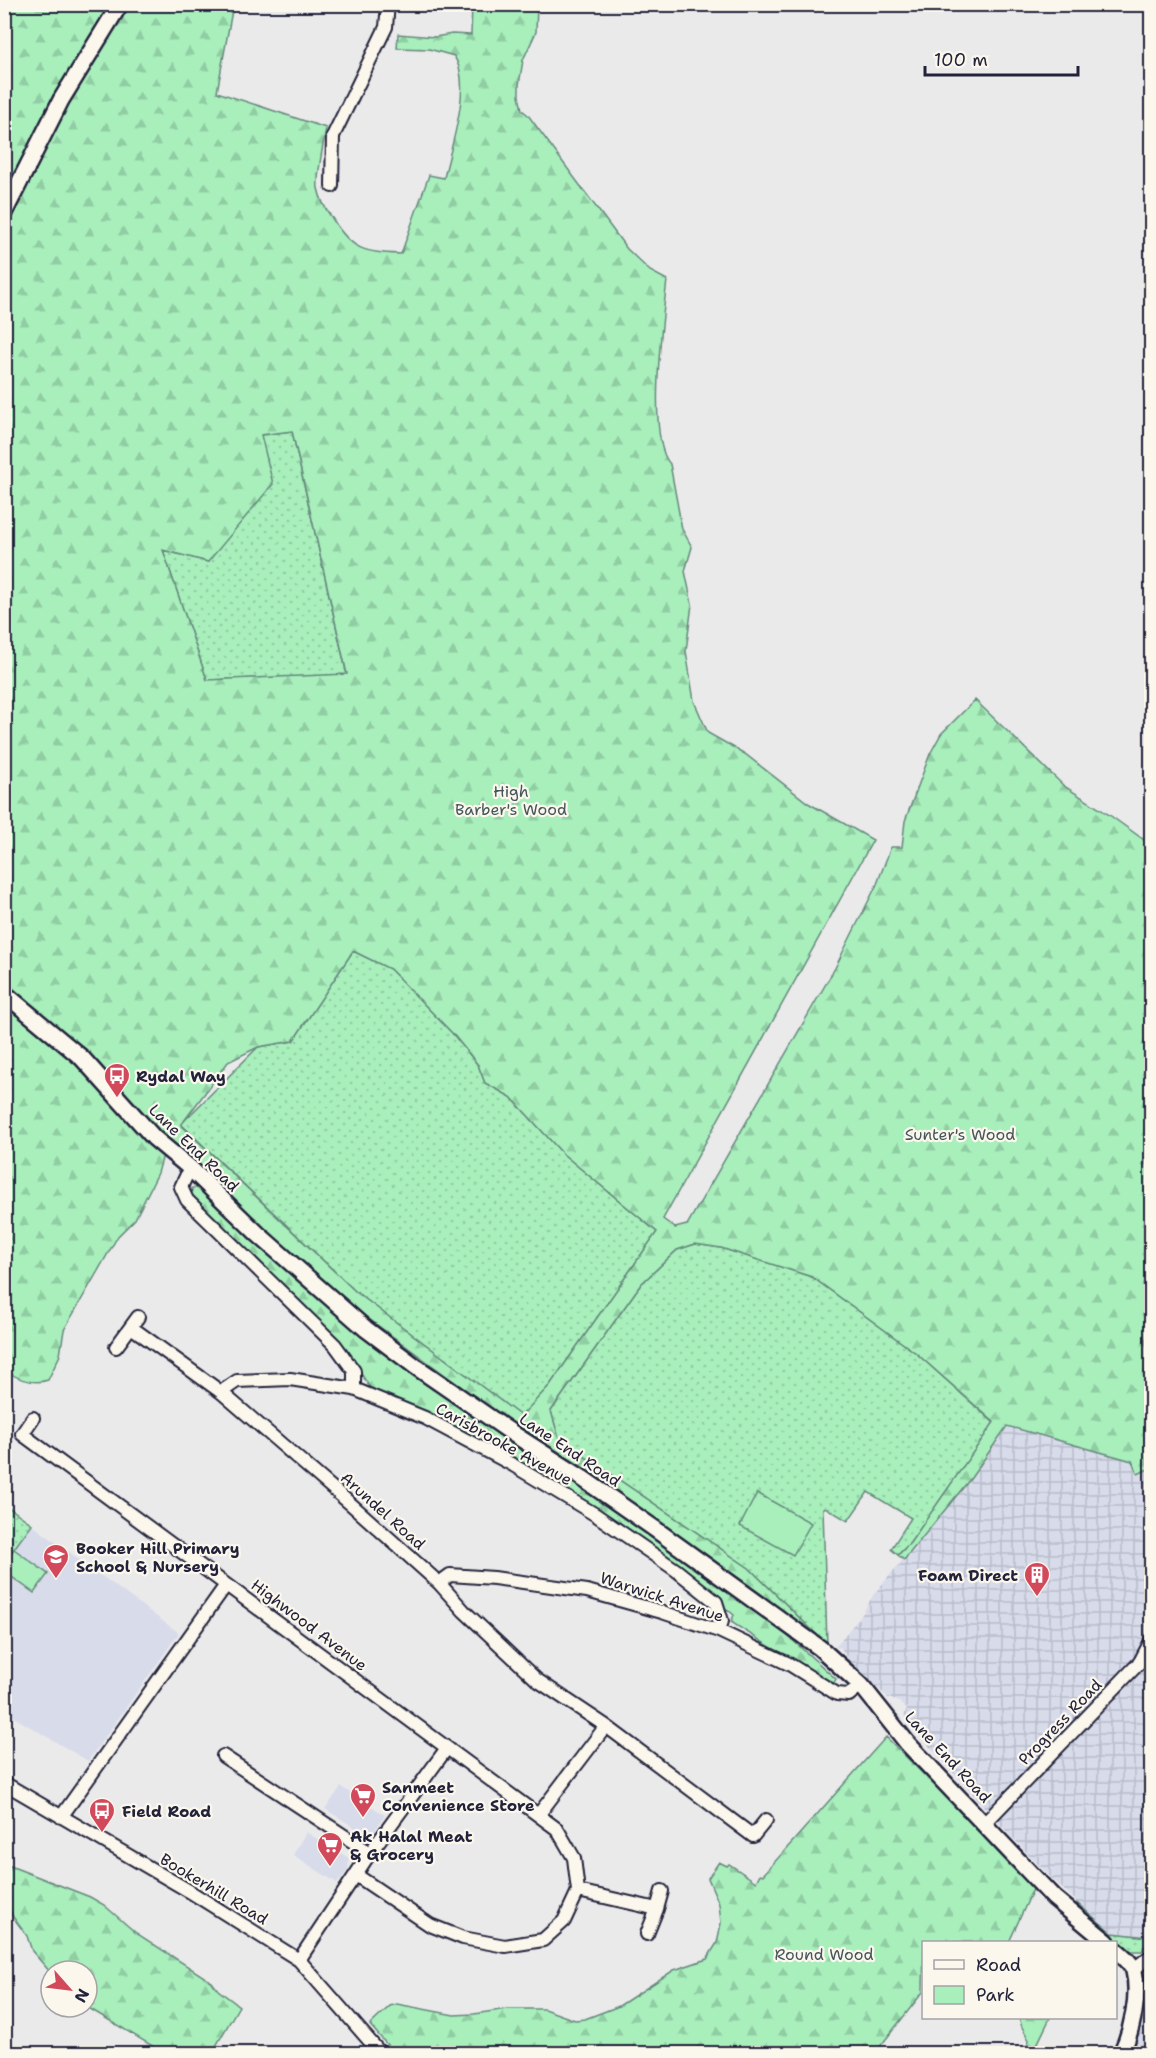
<svg xmlns="http://www.w3.org/2000/svg" width="1156" height="2058" viewBox="0 0 1156 2058" font-family="'Shantell Sans',sans-serif">
	<style>
		.built { fill: #d8dbea }
		.industrial { fill: url(#industrial-grid) }
		.green { fill: url(#green-dots); stroke: #65887c; stroke-width: 1.5 }
		.forest { fill: url(#forest-firs); stroke: #65887c; stroke-width: 1.5; fill-rule: evenodd }
		.pitch { fill: #a8efbc; stroke: #65887c; stroke-width: 1.5 }
		.lines { fill: none; stroke-linecap: round; stroke-linejoin: round }
		.minor-casing { stroke: #22223b; stroke-width: 16 }
		.tertiary-casing { stroke: #22223b; stroke-width: 20 }
		.minor { stroke: #fbf7ec; stroke-width: 12 }
		.tertiary { stroke: #fbf7ec; stroke-width: 15 }
		.labels { text-anchor: middle; dominant-baseline: central; stroke-width: 4.5; stroke-linejoin: round; paint-order: stroke }
		.park-label { font-size: 16px; fill: #44555b; stroke: #fbf7ec }
		.poi-label { font-size: 16px; font-weight: bold; fill: #22223b; stroke: #fbf7ec; text-anchor: start }
		.street-label { font-size: 16px; fill: #22223b; stroke: #fbf7ec }
	</style>
	<defs>
		<pattern id="industrial-grid" width="8" height="8" patternUnits="userSpaceOnUse" patternTransform="scale(1.5)"><rect width="8" height="8" fill="#d8dbea"/><path d="M0 4h8M4 0v8" fill="none" stroke="#b9bcca"/></pattern>
		<pattern id="green-dots" width="8" height="8" patternUnits="userSpaceOnUse" patternTransform="scale(1.5)"><rect width="8" height="8" fill="#a8efbc"/><path d="M2 2h.1M6 6h.1" fill="none" stroke="#90cda2" stroke-width="1.8" stroke-linecap="round"/></pattern>
		<pattern id="forest-firs" width="22" height="20" patternUnits="userSpaceOnUse" patternTransform="scale(1.5)"><rect width="22" height="20" fill="#a8efbc"/><path d="M5 1l3.5 6h-7zM16 11l3.5 6h-7z" fill="#90cda2"/></pattern>
	</defs>
	<rect width="100%" height="100%" fill="#ebeaeb"/>
	<filter id="ink" filterUnits="userSpaceOnUse"><feTurbulence type="fractalNoise" baseFrequency=".0167" numOctaves="2"/><feDisplacementMap in="SourceGraphic" scale="12" xChannelSelector="R" yChannelSelector="G"/><feConvolveMatrix kernelMatrix="1 2 1 2 8 2 1 2 1" color-interpolation-filters="sRGB"/></filter>
	<g filter="url(#ink)">
		<path class="built" d="M4,1504l175,129 -91,128 -83,-49z
			M341,1787l44,28 -13,20 -10,-3 -37,-23z
			M306,1832l43,26 -1,12 -11,13 -44,-28z"/>
		<path class="industrial" d="M1016,1413l135,39 1,478 -4,7 -36,-4 -57,-51 -49,-51 -85,-94 -17,-22 3,-6 -8,-7 -11,-4 -40,-38 -7,-12 -6,-1 27,-33 12,-20 97,-116z
			M1151,2001v52h-19z"/>
		<path class="green" d="M292,431l55,244 -140,5 -44,-130 45,12 52,-127z
			M353,951l37,18 63,65 25,31 7,18 26,14 52,57 94,78 -107,153 -29,32 -165,-125 -175,-168 77,-77 35,-6z
			M695,1244l26,4 91,29 104,76 78,70 -84,120 -12,12 -7,-6 20,-31 -43,-26 -20,29 -23,-14 -2,1 4,137 -78,-77 -190,-129 -8,-28 90,-127 36,-34z
			M4,1504l28,20 -27,37h-1z
			M1077,1903l35,30 36,4v5l-6,9h-11l-8,-2 -46,-44z"/>
		<path class="forest" d="M5,5h106l-106,198z
			M130,5h103l-16,87 109,36c-2,13 -10,50 -8,60 2,10 8,22 14,30 20,33 32,34 69,36l28,-79 15,3c7,-33 29,-93 10,-122l-25,-7 -32,-1 1,-14 37,3 17,-3 19,1 1,-30h65l-1,27 -13,28 -4,25v11l3,14 6,5 99,134 23,22 17,9c-4,37 -21,158 3,184l12,65 10,18 -7,24 7,33 -6,47 8,50 14,32 37,21 63,49 65,37 -210,379 12,9 12,-3 148,-257 42,-84 14,-37h11l3,-26 25,-67 11,-20 34,-34 89,86 44,28 43,31v626l-3,-2 -10,5 -6,-13 -125,-35 -36,52 -67,82 -6,-5 12,-12 84,-121 -78,-69 -104,-76 -91,-29 -26,-4 -18,6 -36,34 -90,127 8,28 190,129 72,71 -2,7 -191,-143 -116,-79 -147,-108 -101,-87 -118,-105 -141,-137 -1,-762 50,-97 59,-102zM292,431l55,243 -140,6 -44,-130 45,12 65,-78 -12,-49zM353,951l37,18 63,65 25,31 7,18 26,14 52,57 94,78 -107,153 -29,31 -165,-124 -175,-167 47,-63 30,-15 35,-6z
			M4,997l75,65 84,93 -5,18 -23,46 -17,17 -54,94 -4,25 -12,25c-15,5 -30,-1 -42,-9v-12l-1,-1z
			M192,1188h8l83,78 87,71 374,260 92,82 -4,7 -101,-64 3,-7 -78,-63 -284,-161 -10,-16 -38,-45 -133,-133z
			M886,1737l149,148 -26,57h-85l-1,50 -48,61 -439,1 -23,-5 -8,4h-11l-24,-28 20,-19 7,-2 57,11 20,-1 33,-5h37l31,11 10,-1 34,-13 55,-36 33,-11 10,-16 4,-20 -2,-19 -11,-26 11,-16 8,4 2,-2 27,18 4,-8 3,1z
			M5,1864l85,33 14,8 32,28 76,49 6,8 21,16 -27,47h-48l-77,-46v-36h-36v2l-19,-22 -5,-15 -14,-19 -8,-18z
			M1019,2018h31l-17,35h-8l4,-13 -7,-13z"/>
		<path class="pitch" d="M757,1493l54,30 -18,32 -53,-29z
			M14,1549l34,25 -14,19 -29,-21v-11z"/>
		<g class="lines">
			<defs>
				<path id="minor" d="M332,186l1,-50 53,-109 2,-23
					M190,1168l-9,19 6,13 148,145 19,26v18
					M131,1327l90,65 132,114 86,77 25,28 73,69 69,46 147,110 13,-16
					M116,1347l22,-30
					M221,1392l16,-11 53,-2 64,10 71,29 88,47 83,50 80,55 40,32 6,19 -3,10
					M33,1418l-11,16 535,395 17,29 4,33 -14,30 -21,19 -38,6 -42,-8 -33,-13 -74,-50
					M439,1583l11,-8 44,3 93,13 75,21 57,19 70,33 48,30 12,1 12,-10
					M223,1756l147,97
					M4,1783l185,108 110,69 82,94
					M539,1814l67,-88
					M61,1817l165,-232
					M985,1823l155,-161 12,-23
					M578,1891l79,18
					M647,1934l10,-25 5,-18
					M299,1960l71,-107 77,-105
					M1134,1969l18,-14"/>
				<path id="tertiary" d="M4,213l57,-113 59,-96
					M4,993l78,65 72,80 36,30 68,66 108,95 49,37 100,69 67,43 73,51 165,119 41,37 47,59 146,154 53,44
					M1116,1950c6,5 16,13 18,21 6,24 -2,60 -13,83"/>
			</defs>
			<use href="#minor" class="minor-casing"/>
			<use href="#tertiary" class="tertiary-casing"/>
			<use href="#minor" class="minor"/>
			<use href="#tertiary" class="tertiary"/>
		</g>
	</g>
	<defs>
		<symbol id="bus-pin" viewBox="-11 -11 22 30"><path d="M0 17L-7.5 6A9.5 9.5 0 1 1 7.5 6Z" fill="#d1495b" stroke="#fbf7ec"/><path d="M-5-6H5V4H4V6H2V4H-2V6H-4V4H-5ZM-3.5-4V0h7V-4ZM-3.5 1.2v1.5H-2V1.2ZM2 1.2v1.5H3.5V1.2Z" fill="#fff"/></symbol>
		<symbol id="school-pin" viewBox="-11 -11 22 30"><path d="M0 17L-7.5 6A9.5 9.5 0 1 1 7.5 6Z" fill="#d1495b" stroke="#fbf7ec"/><path d="M0-5L7-2L0 1L-7-2ZM-4 1L0 2.5L4 1V4Q0 6-4 4Z" fill="#fff"/></symbol>
		<symbol id="building-pin" viewBox="-11 -11 22 30"><path d="M0 17L-7.5 6A9.5 9.5 0 1 1 7.5 6Z" fill="#d1495b" stroke="#fbf7ec"/><path d="M-4-6H4V6H1V3H-1V6H-4ZM-2.5-4.3h1.7v1.8h-1.7ZM.8-4.3h1.7v1.8H.8ZM-2.5-1h1.7V.8h-1.7ZM.8-1h1.7V.8H.8Z" fill="#fff"/></symbol>
		<symbol id="supermarket-pin" viewBox="-11 -11 22 30"><path d="M0 17L-7.5 6A9.5 9.5 0 1 1 7.5 6Z" fill="#d1495b" stroke="#fbf7ec"/><path d="M-6-5.5h2.5l.6 2H6L4.5 2H-2.5L-4.4-4H-6ZM-1.5 3.2a1.3 1.3 0 1 0 .1 0ZM3 3.2a1.3 1.3 0 1 0 .1 0Z" fill="#fff"/></symbol>
	</defs>
	<g fill-rule="evenodd">
		<use href="#bus-pin" x="102" y="1061" width="30" height="40"/>
		<use href="#school-pin" x="41" y="1542" width="30" height="40"/>
		<use href="#building-pin" x="1022" y="1560" width="30" height="40"/>
		<use href="#supermarket-pin" x="348" y="1781" width="30" height="40"/>
		<use href="#bus-pin" x="87" y="1796" width="30" height="40"/>
		<use href="#supermarket-pin" x="315" y="1830" width="30" height="40"/>
	</g>
	<g class="labels">
		<g class="park-label">
			<text x="511" y="791">High<tspan x="511" dy="18">Barber's Wood</tspan></text>
			<text x="960" y="1134">Sunter's Wood</text>
			<text x="824" y="1954">Round Wood</text>
		</g>
		<g class="poi-label">
			<text x="136" y="1076">Rydal Way</text>
			<text x="76" y="1548">Booker Hill Primary<tspan x="76" dy="18">School &amp; Nursery</tspan></text>
			<text x="1018" y="1575" text-anchor="end">Foam Direct</text>
			<text x="382" y="1787">Sanmeet<tspan x="382" dy="18">Convenience Store</tspan></text>
			<text x="122" y="1811">Field Road</text>
			<text x="350" y="1836">Ak Halal Meat<tspan x="350" dy="18">&amp; Grocery</tspan></text>
		</g>
		<g class="street-label">
			<text transform="translate(194 1148) rotate(44)">Lane End Road</text>
			<text transform="translate(504 1444) rotate(29)">Carisbrooke Avenue</text>
			<text transform="translate(570 1450) rotate(34)">Lane End Road</text>
			<text transform="translate(383 1511) rotate(42)">Arundel Road</text>
			<text transform="translate(662 1597) rotate(18)">Warwick Avenue</text>
			<text transform="translate(309 1625) rotate(37)">Highwood Avenue</text>
			<text transform="translate(1060 1722) rotate(-46)">Progress Road</text>
			<text transform="translate(948 1757) rotate(47)">Lane End Road</text>
			<text transform="translate(214 1889) rotate(31)">Bookerhill Road</text>
		</g>
	</g>
	<rect width="1156" height="2058" fill="none" stroke="#fbf7ec" stroke-width="24"/>
	<rect x="12" y="12" width="1132" height="2034" fill="none" stroke="#22223b" stroke-width="2" filter="url(#ink)"/>
	<rect x="922" y="1941" width="195" height="78" fill="#fbf7ec" stroke="#a4a2a5" stroke-width="1.5"/>
	<rect x="934" y="1960" width="30" height="9" fill="#fbf7ec" stroke="#a4a2a5" stroke-width="1.5"/>
	<text x="976" y="1971" font-size="18" fill="#22223b">Road</text>
	<rect x="934" y="1986" width="30" height="18" fill="#a8efbc" stroke="#a4a2a5" stroke-width="1.5"/>
	<text x="976" y="2001" font-size="18" fill="#22223b">Park</text>
	<g transform="translate(69 1989) rotate(118)"><circle r="28" fill="#fbf7ec" stroke="#a4a2a5" stroke-width="1.5"/>
	<path d="M0-4.5L10 22L0 15L-10 22Z" fill="#d1495b"/>
	<text y="-9" font-size="16" font-weight="bold" text-anchor="middle" fill="#22223b">N</text>
	</g>
	<path d="M925 66v9h153v-9" fill="none" stroke="#22223b" stroke-width="3"/>
	<text x="934" y="66" font-size="18" fill="#22223b" stroke="#fbf7ec" stroke-width="4.5" paint-order="stroke">100 m</text>
</svg>
